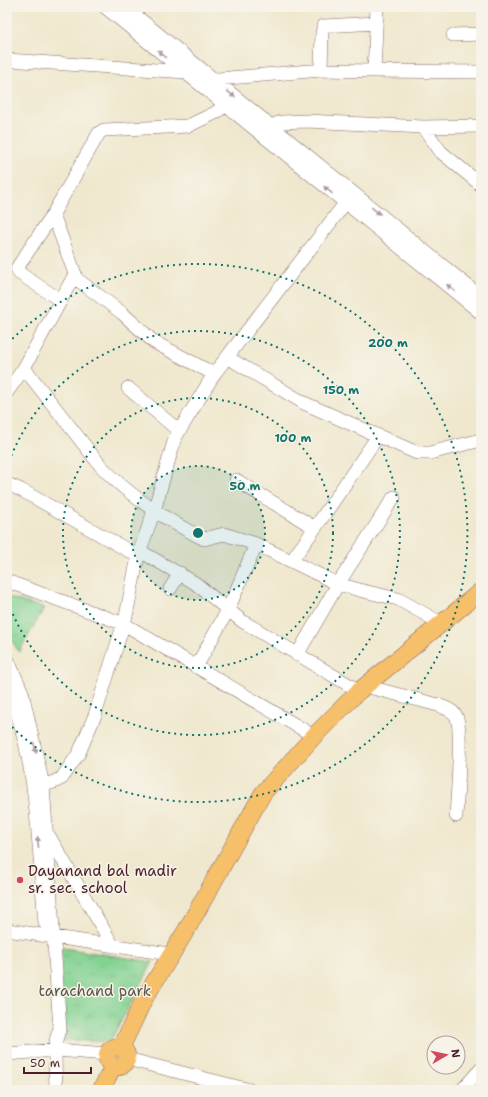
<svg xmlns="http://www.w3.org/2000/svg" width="488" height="1097" viewBox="0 0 488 1097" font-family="'Shantell Sans',sans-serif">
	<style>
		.park { fill: url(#park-tufts); stroke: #66785e }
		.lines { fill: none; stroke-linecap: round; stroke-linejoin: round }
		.minor-casing { stroke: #846564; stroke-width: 14 }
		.major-casing { stroke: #846564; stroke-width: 18 }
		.minor { stroke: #fff; stroke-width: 13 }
		.major { stroke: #f6c06b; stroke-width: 17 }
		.oneway { fill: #ae9aa0 }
		.ring { fill: none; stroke: #0f766e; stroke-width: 2; stroke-dasharray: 2 4 }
		.poi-dot { fill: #d1495b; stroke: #f7f3e8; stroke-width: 1.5 }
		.labels { text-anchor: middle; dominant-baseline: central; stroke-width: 3; stroke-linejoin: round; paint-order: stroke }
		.poi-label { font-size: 15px; fill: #4a1f2b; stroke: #f7f3e8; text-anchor: start }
		.park-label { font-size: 15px; fill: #5b554a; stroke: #f7f3e8 }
		.centre { fill: #0f766e; stroke: #f7f3e8; stroke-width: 2 }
		.ring-label { font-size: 12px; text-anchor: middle; font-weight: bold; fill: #0f766e; stroke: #f7f3e8; stroke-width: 3; stroke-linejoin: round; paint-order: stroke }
	</style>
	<defs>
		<pattern id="park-tufts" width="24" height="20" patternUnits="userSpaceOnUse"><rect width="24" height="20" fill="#82d292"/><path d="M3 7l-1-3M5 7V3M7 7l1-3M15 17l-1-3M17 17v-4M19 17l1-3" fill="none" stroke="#72b47e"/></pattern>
	</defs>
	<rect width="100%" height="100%" fill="#f7f3e8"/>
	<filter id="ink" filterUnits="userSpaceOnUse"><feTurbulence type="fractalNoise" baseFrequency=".025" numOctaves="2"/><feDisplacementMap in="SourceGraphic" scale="8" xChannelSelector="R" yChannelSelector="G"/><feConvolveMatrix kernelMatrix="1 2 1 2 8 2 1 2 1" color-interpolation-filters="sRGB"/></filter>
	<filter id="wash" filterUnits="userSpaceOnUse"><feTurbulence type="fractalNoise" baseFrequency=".012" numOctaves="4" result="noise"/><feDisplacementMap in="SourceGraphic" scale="16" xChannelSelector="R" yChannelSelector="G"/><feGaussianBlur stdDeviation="0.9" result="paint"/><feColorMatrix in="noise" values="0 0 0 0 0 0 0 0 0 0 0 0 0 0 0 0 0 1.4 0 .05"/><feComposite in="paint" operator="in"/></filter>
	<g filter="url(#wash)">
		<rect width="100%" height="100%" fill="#efe8ce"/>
		<path class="park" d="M7,597l37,11 -25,44 -12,-19z
			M57,947l96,15 -43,80 -51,-2z"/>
	</g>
	<g filter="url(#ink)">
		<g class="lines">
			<defs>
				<path id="minor" d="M105,7l376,306
					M125,7l356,290
					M377,7l-3,64 107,1
					M453,35l28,-1
					M7,60l179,12
					M321,70l1,-38 2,-6 52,-3
					M206,80l115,-10 53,1
					M423,127l18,25 40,33
					M267,133l9,-9 6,-2 25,-1 116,6 58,-1
					M74,277l48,36 32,29 60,32
					M60,300l-41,-27 -2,-5 36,-54 46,-81 5,-3 84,-4 27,-13 11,-8
					M227,357l77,46 113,50h13l51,-13
					M24,368l76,97c29,31 66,55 104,74l20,-5 32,10 82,40 25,7 35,8 43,24
					M128,388l51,43
					M7,392l17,-24 51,-94 -22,-60
					M236,480l79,48 63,-92
					M7,484l14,6 117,66
					M140,551l55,32 47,38 117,70
					M292,560l23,-32
					M7,581l117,43 190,112
					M170,589l10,-16
					M297,655l41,-71 56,-87
					M7,658l15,34 21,93 17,244c-8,12 -4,46 -4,61
					M196,667l32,-57 28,-66
					M7,685c31,74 31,159 38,238
					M365,686l73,19c6,3 14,4 18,11 7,12 1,83 0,100
					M33,788l21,-6 8,-4 17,-25 16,-38 31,-99 12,-60 16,-45 21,-73 39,-64 139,-181
					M49,836l64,110
					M7,930l163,24
					M7,1054l49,-4 51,4
					M127,1059l123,31
					M462,1090l19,-21"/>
				<path id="major" d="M107 1057a10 10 0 1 1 20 0a10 10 0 1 1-20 0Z
					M121,1048l23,-49 43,-70 76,-136 51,-57 45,-45 122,-100
					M101,1090l12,-23"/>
			</defs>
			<use href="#minor" class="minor-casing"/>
			<use href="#major" class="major-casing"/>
			<use href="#minor" class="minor"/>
			<use href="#major" class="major"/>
		</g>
		<defs><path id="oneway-solid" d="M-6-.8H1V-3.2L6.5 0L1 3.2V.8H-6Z"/></defs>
		<g class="oneway">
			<use href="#oneway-solid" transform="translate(162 54) rotate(-141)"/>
			<use href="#oneway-solid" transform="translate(231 94) rotate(39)"/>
			<use href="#oneway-solid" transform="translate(328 190) rotate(-140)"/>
			<use href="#oneway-solid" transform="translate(376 211) rotate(39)"/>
			<use href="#oneway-solid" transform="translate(451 288) rotate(-140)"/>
			<use href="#oneway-solid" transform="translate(35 748) rotate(77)"/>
			<use href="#oneway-solid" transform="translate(38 842) rotate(-95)"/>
		</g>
	</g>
	<circle cx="198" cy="533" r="67" fill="#0f766e" fill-opacity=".12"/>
	<g class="ring">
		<circle cx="198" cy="533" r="67"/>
		<circle cx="198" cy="533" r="135"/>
		<path d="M7 467A202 202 0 1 1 7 599"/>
		<path d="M8 343A269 269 0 1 1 8 723"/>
	</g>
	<circle class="poi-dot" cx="20" cy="880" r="4"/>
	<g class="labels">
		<g class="poi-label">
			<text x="28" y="871">Dayanand bal madir<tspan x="28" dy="17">sr. sec. school</tspan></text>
		</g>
		<g class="park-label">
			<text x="95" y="991">tarachand park</text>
		</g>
	</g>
	<circle cx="198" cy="533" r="6" class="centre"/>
	<g class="ring-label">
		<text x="388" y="347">200 m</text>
		<text x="341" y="394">150 m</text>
		<text x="293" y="442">100 m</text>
		<text x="245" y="490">50 m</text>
	</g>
	<rect width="488" height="1097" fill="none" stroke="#f7f3e8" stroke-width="24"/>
	<g transform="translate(446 1055) rotate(81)"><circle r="19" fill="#f7f3e8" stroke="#b29e9c"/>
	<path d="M0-3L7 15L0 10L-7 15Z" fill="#d1495b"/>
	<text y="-6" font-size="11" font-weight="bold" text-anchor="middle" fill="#4a1f2b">N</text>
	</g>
	<path d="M24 1067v6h67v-6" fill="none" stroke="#4a1f2b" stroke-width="2"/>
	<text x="30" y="1067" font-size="12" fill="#4a1f2b" stroke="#f7f3e8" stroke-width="3" paint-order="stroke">50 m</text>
</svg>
